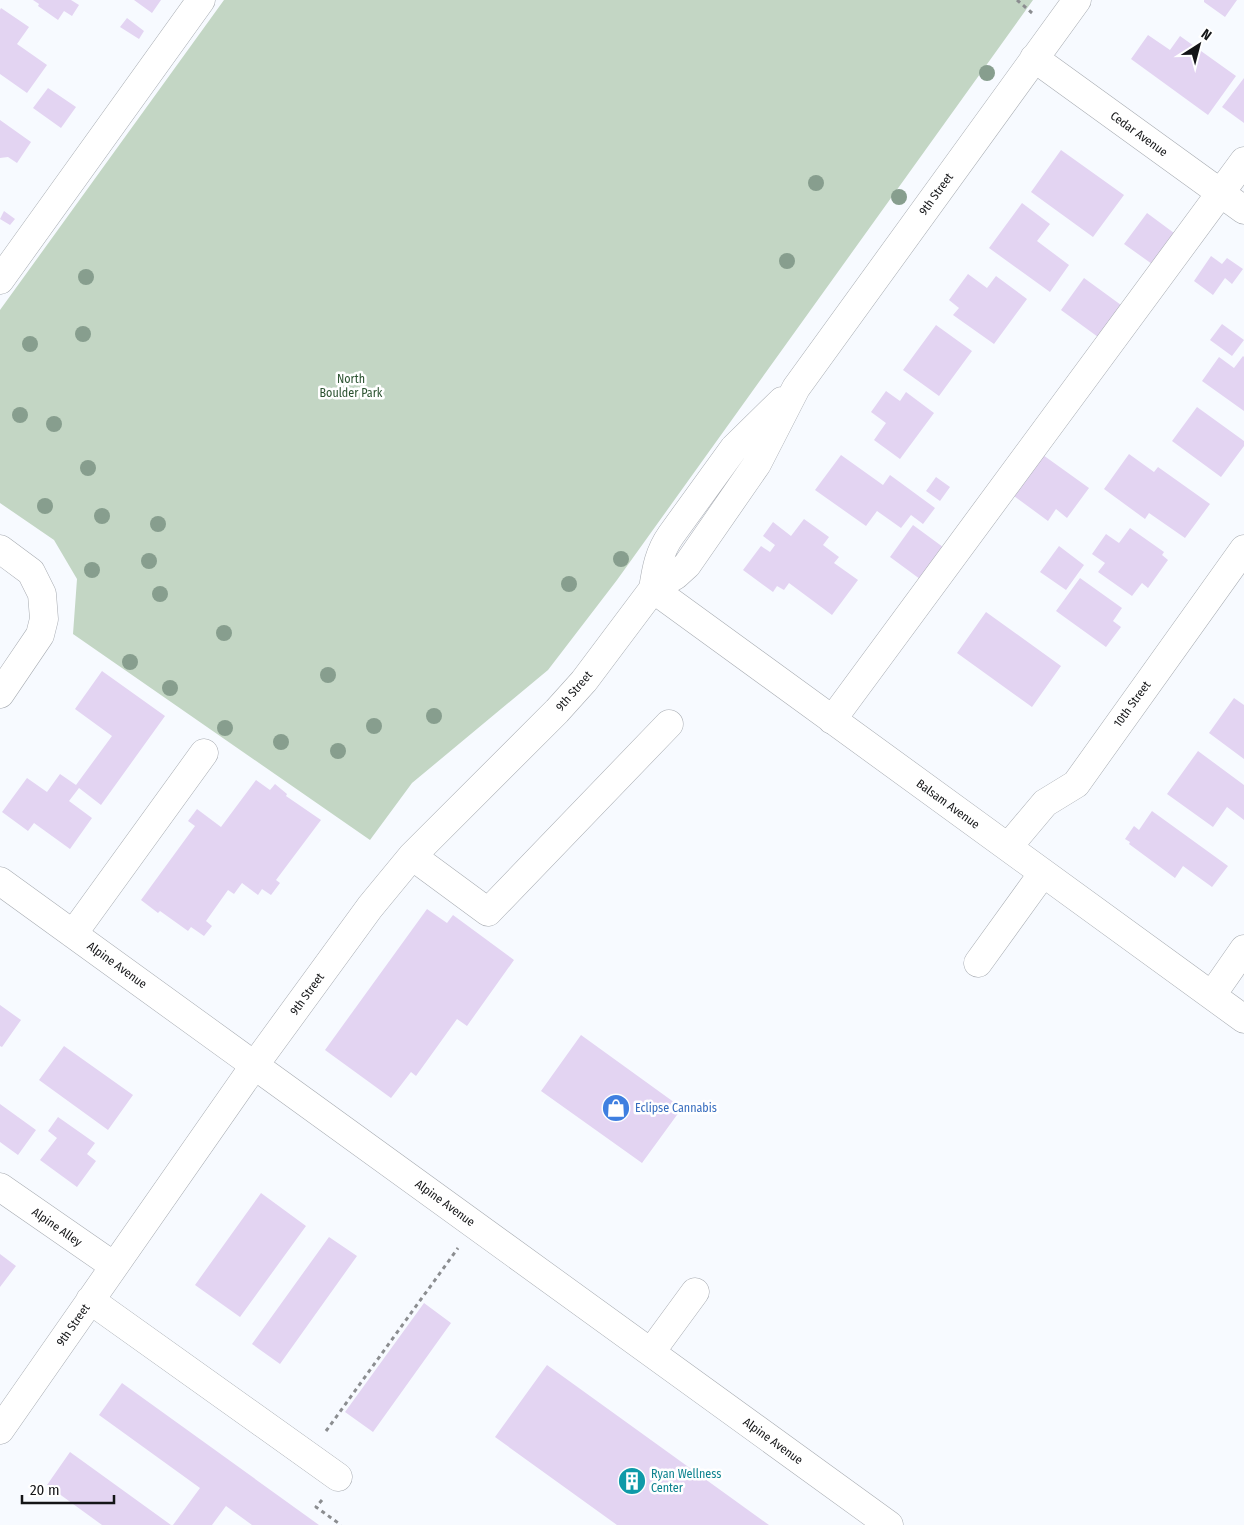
<svg xmlns="http://www.w3.org/2000/svg" width="1244" height="1525" viewBox="0 0 1244 1525" font-family="'Fira Sans Condensed',sans-serif">
	<style>
		.green { fill: #c3d6c4 }
		.building { fill: #e3d4f2 }
		.lines { fill: none; stroke-linecap: round; stroke-linejoin: round }
		.minor-casing { stroke: #a8acb2; stroke-width: 29 }
		.path { stroke: #8b8d90; stroke-width: 3; stroke-dasharray: 4 4; stroke-linecap: butt }
		.minor { stroke: #fff; stroke-width: 28 }
		.tree { fill: #879e8e }
		.labels { text-anchor: middle; dominant-baseline: central; stroke-width: 5; stroke-linejoin: round; paint-order: stroke }
		.street-label { font-size: 12px; fill: #141517; stroke: #fff }
		.park-label { font-size: 12px; fill: #2c5331; stroke: #fff }
		.shop-label { font-size: 12px; fill: #366cbe; stroke: #fff; text-anchor: start }
		.culture-label { font-size: 12px; fill: #0d838f; stroke: #fff; text-anchor: start }
	</style>
	<rect width="100%" height="100%" fill="#f7faff"/>
	<path class="green" d="M224,0h809l-416,580 -69,90 -136,113 -42,57 -297,-206 4,-55 -23,-39 -54,-37v-193z"/>
	<path class="building" d="M33,0h38l8,5 -7,11 -8,-5 -6,9 -20,-14 1,-2z
		M134,0h27l-9,13z
		M1204,0h33l-12,17 -21,-15z
		M1,8l28,19 -12,17 30,21 -20,28 -27,-19v-64z
		M127,18l17,13 -5,8 -19,-12z
		M1148,35l22,15 10,-14 56,40 -28,39 -77,-56z
		M1244,78v45l-22,-16z
		M48,88l28,19 -15,21 -28,-20z
		M0,120l31,22 -14,21 -9,-6 -8,1z
		M1061,150l63,45 -31,42 -62,-45z
		M1022,203l28,21 -13,17 32,24 -19,27 -61,-44z
		M4,211l11,8 -5,6 -10,-6z
		M1147,213l27,20 -22,31 -28,-20z
		M1211,256l11,8 5,-6 16,11 -11,15 -7,-6 -12,17 -19,-14z
		M968,274l19,14 9,-12 31,23 -33,45 -41,-29 6,-7 -10,-8z
		M1084,278l37,27 -23,32 -37,-27z
		M1222,324l22,16 -12,16 -22,-16z
		M936,325l36,26 -33,45 -36,-26z
		M1243,356l1,1v54l-42,-30 17,-24 15,11z
		M886,391l14,10 6,-9 28,21 -34,46 -26,-19 12,-17 -15,-11z
		M1197,407l47,34v5l-23,31 -49,-36z
		M1129,454l25,18 4,-5 52,37 -25,34 -36,-25 -4,6 -41,-30z
		M841,455l42,30 7,-10 45,33 -12,16 -12,-9 -10,13 -24,-17 -11,15 -51,-36z
		M1043,455l46,33 -22,30 -11,-9 -8,12 -34,-25z
		M936,477l14,10 -10,14 -14,-10z
		M804,519l25,18 -6,8 16,12 -5,6 24,17 -26,35 -43,-32 -5,7 -7,-4 -4,6 -30,-22 18,-24 9,6 5,-7 -12,-9 10,-14 18,14z
		M913,525l34,25 -23,32 -34,-25z
		M1130,528l34,24 -2,3 6,5 -20,28 -6,-5 -10,13 -34,-24 7,-9 -13,-9 14,-20 13,9z
		M1059,546l25,19 -18,25 -26,-18z
		M1080,578l42,30 -9,13 8,6 -15,20 -50,-36z
		M986,612l75,54 -29,41 -75,-54z
		M102,671l63,45 -64,89 -22,-17 -10,13 23,17 -22,31 -36,-26 -6,8 -26,-19 25,-34 20,14 13,-18 16,11 36,-49 -37,-27z
		M1234,698l10,7v54l-35,-26z
		M1198,751l46,34v35l-17,-13 -14,20 -46,-33z
		M256,780l14,10 5,-6 12,10 -1,2 35,24 -45,60 4,3 -9,12 -9,-6 -4,6 -16,-12 -8,11 -6,-4 -22,31 6,5 -8,10 -13,-9 -3,4 -28,-20 -2,2 -17,-13 54,-74 -7,-5 9,-12 24,18z
		M1152,811l76,55 -16,21 -29,-21 -8,12 -46,-34 1,-2 -5,-3 9,-13 5,4z
		M427,909l20,14 6,-8 61,45 -47,66 -10,-7 -41,57 -5,-4 -20,26 -66,-48z
		M0,1005l21,15 -19,27 -2,-1z
		M581,1035l101,73 -40,55 -101,-72z
		M64,1046l69,49 -25,35 -69,-50z
		M0,1104l36,26 -18,25 -18,-13z
		M58,1117l37,26 -8,11 9,7 -19,26 -37,-27 17,-22 -9,-7z
		M261,1193l45,33 -66,91 -45,-32z
		M329,1237l28,19 -77,108 -28,-20z
		M0,1254l16,12 -16,21z
		M424,1303l27,20 -78,109 -28,-20z
		M547,1365l222,160h-152l-122,-88z
		M122,1383l197,142h-67l-26,-19 -14,19h-39l27,-37 -101,-73z
		M70,1452l101,73h-69l-55,-40z"/>
	<g class="lines">
		<defs>
			<path id="minor" d="M1034,58l210,152
				M0,280l201,-280
				M0,549l31,23 11,22 2,25 -4,16 -40,59
				M653,589l591,430
				M653,589c3,-20 6,-37 18,-54l63,-87 48,-47
				M832,720l412,-559
				M1008,847l37,-44 31,-19 168,-235
				M412,856l76,56 181,-188
				M0,881l889,644
				M73,934l131,-181
				M978,963l65,-90
				M1212,995l32,-46
				M0,1187l114,79
				M90,1300l248,177
				M651,1352l44,-60
				M0,1430l254,-364 116,-159 42,-51 145,-145 27,-30 69,-92 23,-14 11,-10 70,-101 39,-76 281,-388"/>
		</defs>
		<use href="#minor" class="minor-casing"/>
		<path class="path" d="M1017,0l15,13
			M326,1431l132,-183
			M322,1500l-6,7 25,18"/>
		<use href="#minor" class="minor"/>
	</g>
	<g class="tree">
		<circle cx="987" cy="73" r="8"/>
		<circle cx="816" cy="183" r="8"/>
		<circle cx="899" cy="197" r="8"/>
		<circle cx="787" cy="261" r="8"/>
		<circle cx="86" cy="277" r="8"/>
		<circle cx="83" cy="334" r="8"/>
		<circle cx="30" cy="344" r="8"/>
		<circle cx="20" cy="415" r="8"/>
		<circle cx="54" cy="424" r="8"/>
		<circle cx="88" cy="468" r="8"/>
		<circle cx="45" cy="506" r="8"/>
		<circle cx="102" cy="516" r="8"/>
		<circle cx="158" cy="524" r="8"/>
		<circle cx="621" cy="559" r="8"/>
		<circle cx="149" cy="561" r="8"/>
		<circle cx="92" cy="570" r="8"/>
		<circle cx="569" cy="584" r="8"/>
		<circle cx="160" cy="594" r="8"/>
		<circle cx="224" cy="633" r="8"/>
		<circle cx="130" cy="662" r="8"/>
		<circle cx="328" cy="675" r="8"/>
		<circle cx="170" cy="688" r="8"/>
		<circle cx="434" cy="716" r="8"/>
		<circle cx="374" cy="726" r="8"/>
		<circle cx="225" cy="728" r="8"/>
		<circle cx="281" cy="742" r="8"/>
		<circle cx="338" cy="751" r="8"/>
	</g>
	<defs>
		<symbol id="shop-disc" viewBox="-11 -11 22 22"><circle r="9.5" fill="#3f7fe0" stroke="#fff"/><path d="M-5-2.5h2.3a2.7 3.5 0 0 1 5.4 0H5L5.5 6h-11ZM-1.5-2.5h3a1.5 2.3 0 0 0-3 0Z" fill="#fff"/></symbol>
		<symbol id="building-disc" viewBox="-11 -11 22 22"><circle r="9.5" fill="#0f9aa8" stroke="#fff"/><path d="M-4-6H4V6H1V3H-1V6H-4ZM-2.5-4.3h1.7v1.8h-1.7ZM.8-4.3h1.7v1.8H.8ZM-2.5-1h1.7V.8h-1.7ZM.8-1h1.7V.8H.8Z" fill="#fff"/></symbol>
	</defs>
	<g fill-rule="evenodd">
		<use href="#shop-disc" x="600" y="1092" width="32" height="32"/>
		<use href="#building-disc" x="616" y="1465" width="32" height="32"/>
	</g>
	<g class="labels">
		<g class="street-label">
			<text transform="translate(1139 134) rotate(36)">Cedar Avenue</text>
			<text transform="translate(936 194) rotate(-54)">9th Street</text>
			<text transform="translate(574 691) rotate(-49)">9th Street</text>
			<text transform="translate(1132 704) rotate(-54)">10th Street</text>
			<text transform="translate(948 804) rotate(36)">Balsam Avenue</text>
			<text transform="translate(117 965) rotate(36)">Alpine Avenue</text>
			<text transform="translate(307 994) rotate(-54)">9th Street</text>
			<text transform="translate(445 1203) rotate(36)">Alpine Avenue</text>
			<text transform="translate(57 1227) rotate(35)">Alpine Alley</text>
			<text transform="translate(73 1325) rotate(-55)">9th Street</text>
			<text transform="translate(773 1441) rotate(36)">Alpine Avenue</text>
		</g>
		<g class="park-label">
			<text x="351" y="379">North<tspan x="351" dy="14">Boulder Park</tspan></text>
		</g>
		<g class="shop-label">
			<text x="635" y="1108">Eclipse Cannabis</text>
		</g>
		<g class="culture-label">
			<text x="651" y="1474">Ryan Wellness<tspan x="651" dy="14">Center</tspan></text>
		</g>
	</g>
	<g transform="translate(1199 45) rotate(36)" stroke="#ffffff" stroke-width="4" paint-order="stroke">
	<path d="M0-4L9 19L0 12L-9 19Z" fill="#141517"/>
	<text y="-8" font-size="14" font-weight="bold" text-anchor="middle" fill="#141517">N</text>
	</g>
	<path d="M22 1495v8h92v-8" fill="none" stroke="#141517" stroke-width="2.5"/>
	<text x="30" y="1495" font-size="15" fill="#141517" stroke="#ffffff" stroke-width="4" paint-order="stroke">20 m</text>
</svg>
